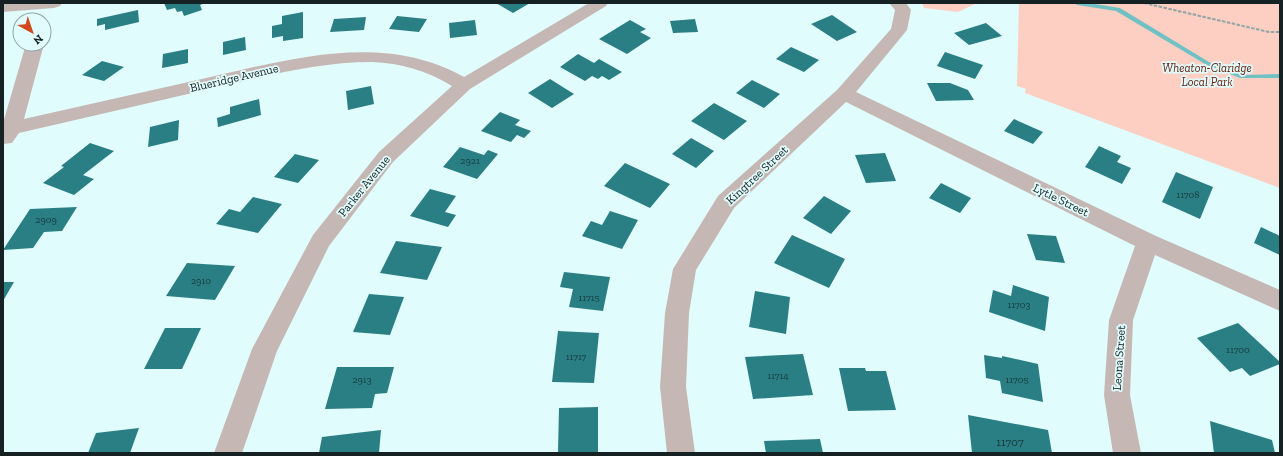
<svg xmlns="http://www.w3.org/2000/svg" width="1283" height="456" viewBox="0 0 1283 456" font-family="'Zilla Slab',serif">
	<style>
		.green { fill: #fdcfc2 }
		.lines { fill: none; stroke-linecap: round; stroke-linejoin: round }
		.stream { fill: #70c1c4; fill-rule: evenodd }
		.building { fill: #297f83 }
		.path { stroke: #90a5a6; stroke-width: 2; stroke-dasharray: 3.5 1.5; stroke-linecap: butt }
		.minor { fill: #c5b8b4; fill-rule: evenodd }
		.labels { text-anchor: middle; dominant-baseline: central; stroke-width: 3.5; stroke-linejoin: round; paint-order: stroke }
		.number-label { font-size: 10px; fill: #1a383a }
		.park-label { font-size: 12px; font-style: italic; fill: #641b03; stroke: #e1fcfd }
		.street-label { font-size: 12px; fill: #152122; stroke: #e1fcfd }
		.near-number-label { font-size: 12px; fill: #1a383a }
	</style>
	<rect width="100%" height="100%" fill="#e1fcfd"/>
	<path class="green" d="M922,3h55l-19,9 -34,-4z
		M1019,3h261v185l-255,-95 1,-4 -9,-3z"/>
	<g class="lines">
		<path class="stream" d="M1074,3h15l31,5 89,54 34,13 37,-1v4h-40l-35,-14 -89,-53 -39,-6z"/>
	</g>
	<path class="building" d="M164,3h41l-5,2 2,5 -18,6 -2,-5 -5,1 -2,-4 -8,2z
		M496,3h34l-17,10z
		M138,10l1,12 -34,8v-6l-8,2v-7z
		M303,12v26l-20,3v-5l-11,2v-12l10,-2v-8z
		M832,15l25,17 -20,9 -26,-17z
		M397,16l30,3 -8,13 -30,-3z
		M366,17l-2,13 -34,2 4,-13z
		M695,19l3,13 -25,1 -3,-12z
		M475,20l2,15 -27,3 -1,-15z
		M630,20l16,9 -6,3 11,6 -24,16 -28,-15z
		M986,23l16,13 -33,9 -15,-12z
		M245,37l1,13 -23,5v-13z
		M791,47l28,13 -15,12 -28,-13z
		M188,49v14l-26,5 1,-14z
		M945,52l38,13 -8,14 -38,-13z
		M578,54l16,9 5,-4 23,13 -13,8 -7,-4 -4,3 -6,-3 -7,5 -25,-14z
		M102,61l22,6 -20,14 -22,-6z
		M550,79l24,15 -22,14 -24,-15z
		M752,80l28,14 -16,14 -28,-15z
		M927,83h23l18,7 6,10 -38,1z
		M371,86l3,18 -26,6 -2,-19z
		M259,99l2,16 -43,12 -1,-9 13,-4v-7z
		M714,103l33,18 -23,19 -33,-19z
		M500,112l20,8 -5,5 16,6 -7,7 -7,-3 -6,7 -30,-11z
		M1014,119l29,13 -10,12 -29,-13z
		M179,120l-1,20 -30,7 2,-20z
		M691,138l23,13 -18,17 -24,-14z
		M90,143l24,8 -31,24 11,4 -20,16 -31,-12 21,-16 -3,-1z
		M1099,146l22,10 -4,6 14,6 -9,16 -37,-17z
		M460,147l24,8 4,-5 10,4 -21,25 -34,-12z
		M885,153l11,28 -30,2 -11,-28z
		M295,154l24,6 -21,23 -24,-6z
		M625,163l45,21 -20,24 -46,-22z
		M1176,172l37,15 -13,32 -38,-17z
		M941,183l30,15 -11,15 -31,-15z
		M430,189l26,7 -11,16 11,3 -8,12 -38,-11z
		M824,196l27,15 -20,23 -28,-16z
		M253,197l29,7 -24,29 -42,-9 13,-15 11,3z
		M77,207l-15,24 -18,1 -11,16 -30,2 27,-41z
		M610,211l28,9 -16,29 -40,-13 9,-15 11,4z
		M1261,227l19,9v19l-26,-12z
		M1027,234l29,2 9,27 -29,-3z
		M792,235l53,24 -16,29 -55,-25z
		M396,241l46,6 -15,33 -47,-7z
		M187,263l48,3 -20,34 -49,-4z
		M564,272l46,5 -7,34 -34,-4 4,-18 -13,-2z
		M3,282h11l-11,19z
		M1013,285l36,12 -4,34 -56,-19 4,-22 18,6z
		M755,291l35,6 -4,37 -37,-7z
		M369,294l35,3 -14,38 -37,-3z
		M1238,323l42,39v2l-30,12 -8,-8 -12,4 -33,-34z
		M165,328h36l-19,41h-38z
		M558,331l41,2 -5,50 -42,-1z
		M803,354l10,41 -60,4 -8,-42z
		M984,355l18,3v-2l36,8 5,38 -41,-9 -2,-12 -14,-3z
		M337,367h57l-7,26 -12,1 -3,14 -47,1z
		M839,368h26l1,3h20l10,39 -48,1z
		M598,407v46h-40l1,-45z
		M968,415l80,15 4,23h-80z
		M1210,421l62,19 3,13h-61z
		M139,428l-9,25h-42l8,-20z
		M381,430l-2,23h-60l3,-16z
		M820,439l3,14h-57l-2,-12z"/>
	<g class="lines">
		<path class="path" d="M1144,3l125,29h11"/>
		<path class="minor" d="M3,3h59l-2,3 -6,2 -51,4z
			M589,3h19l-2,3 -136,83 -77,73 -64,84 -52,105 -35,102h-28l38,-104 61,-114 66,-83 73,-66c-24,-15 -52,-23 -80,-24 -54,0 -106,14 -158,26 -65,15 -130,30 -195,45l-7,10 -9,1v-21l23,-79h18l-20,75c56,-13 112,-25 169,-38 87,-19 187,-52 271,-4z
			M889,3h17l5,7 -4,20 -51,62 300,144 124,54v21l-125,-56 -22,65 -3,75 11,58h-28l-9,-58 5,-75 26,-74 -289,-144 -112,106 -38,62 -7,43 -3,74 9,66h-28l-7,-66 5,-74 8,-44 45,-73 119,-106 54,-61 4,-19z"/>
	</g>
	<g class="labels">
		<g class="number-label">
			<text x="470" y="161">2921</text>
			<text x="1188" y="195">11708</text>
			<text x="46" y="220">2909</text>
			<text x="201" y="281">2910</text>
			<text x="589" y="298">11715</text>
			<text x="1019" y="305">11703</text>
			<text x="1238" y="350">11700</text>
			<text x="576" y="357">11717</text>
			<text x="778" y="376">11714</text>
			<text x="362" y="380">2913</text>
			<text x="1017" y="380">11705</text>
		</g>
		<g class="park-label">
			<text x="1207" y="68">Wheaton-Claridge<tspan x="1207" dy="14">Local Park</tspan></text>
		</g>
		<g class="street-label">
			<text transform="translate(234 78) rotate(-13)">Blueridge Avenue</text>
			<text transform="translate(757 175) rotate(-43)">Kingtree Street</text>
			<text transform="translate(364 186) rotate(-51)">Parker Avenue</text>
			<text transform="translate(1061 200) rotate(26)">Lytle Street</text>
			<text transform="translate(1119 358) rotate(-86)">Leona Street</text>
		</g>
		<g class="near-number-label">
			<text x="1010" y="442">11707</text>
		</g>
	</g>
	<rect width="1283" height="456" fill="none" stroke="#152122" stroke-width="8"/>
	<g transform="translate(32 32) rotate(140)"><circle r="19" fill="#e1fcfd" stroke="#8fa4a5"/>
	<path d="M0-3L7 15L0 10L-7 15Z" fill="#d0481c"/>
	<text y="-6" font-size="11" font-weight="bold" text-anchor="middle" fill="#152122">N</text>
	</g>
</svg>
